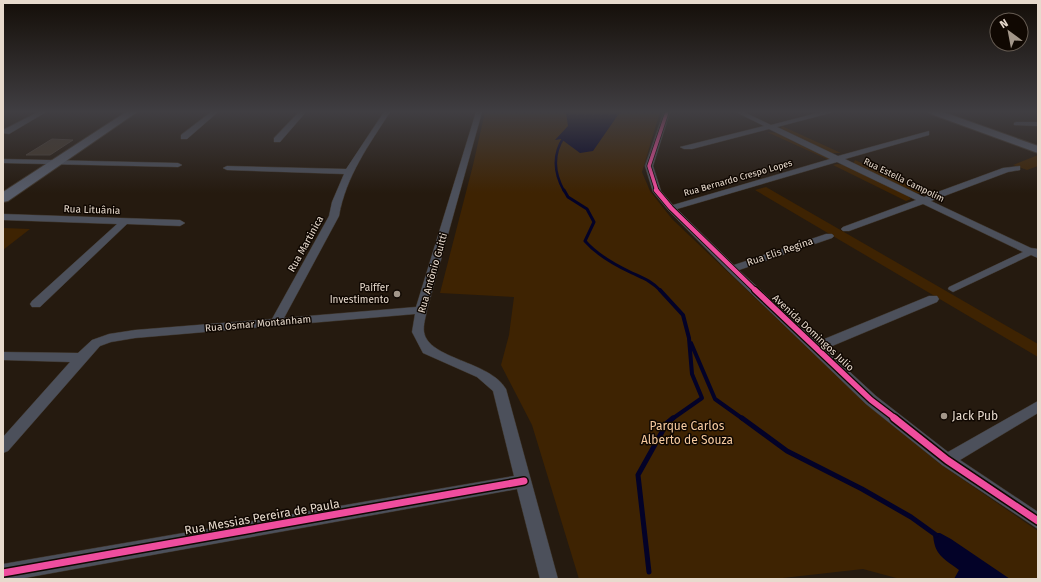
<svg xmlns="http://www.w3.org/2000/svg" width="1041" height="582" viewBox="0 0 1041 582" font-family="'Fira Sans',sans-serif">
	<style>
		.green { fill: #3e2302 }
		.water { fill: #030228 }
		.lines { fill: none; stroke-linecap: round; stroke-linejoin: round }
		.stream-far3 { stroke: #030228; stroke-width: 2.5 }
		.stream-far2 { stroke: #030228; stroke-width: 3 }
		.stream-far1 { stroke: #030228; stroke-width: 4 }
		.stream { stroke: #030228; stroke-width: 5 }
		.building { fill: #44382a; stroke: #4b4138 }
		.minor-casing { stroke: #3e352b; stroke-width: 1 }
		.secondary-casing { stroke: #3e352b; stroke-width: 2 }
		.minor { fill: #4c505b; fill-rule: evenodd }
		.secondary { fill: #565b68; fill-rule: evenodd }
		.cycleway-far3-casing { stroke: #100802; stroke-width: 5 }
		.cycleway-far2-casing { stroke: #100802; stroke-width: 6 }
		.cycleway-far1-casing { stroke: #100802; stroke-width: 8 }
		.cycleway-casing { stroke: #100802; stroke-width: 10 }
		.cycleway-far3 { stroke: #ef4d9e; stroke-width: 3.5 }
		.cycleway-far2 { stroke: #ef4d9e; stroke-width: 4.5 }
		.cycleway-far1 { stroke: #ef4d9e; stroke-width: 5.5 }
		.cycleway { stroke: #ef4d9e; stroke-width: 7 }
		.poi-dot { fill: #a3978a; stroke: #100802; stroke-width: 1.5 }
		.labels { text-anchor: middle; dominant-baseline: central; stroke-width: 3; stroke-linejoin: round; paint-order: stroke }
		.far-street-label { font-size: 9px; fill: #e7dacd; stroke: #100802 }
		.street-label { font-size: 10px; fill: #e7dacd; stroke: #100802 }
		.poi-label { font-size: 10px; fill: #e7dacd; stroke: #100802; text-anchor: end }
		.near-poi-label { font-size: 12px; fill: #e7dacd; stroke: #100802; text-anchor: start }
		.near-park-label { font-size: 12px; fill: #f6ca9f; stroke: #100802 }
		.near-street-label { font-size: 12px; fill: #e7dacd; stroke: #100802 }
	</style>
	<rect width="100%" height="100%" fill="#251a0f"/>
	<path class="green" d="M485,112h175l-18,60 8,19 22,28 194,184 74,61 98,67v48h-138l-37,-10 -89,10h-195l-47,-154 -31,-60 8,-30 5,-38 -74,-4 33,-128z
		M782,126l59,27h-10l-51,-23z
		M767,132l13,1 51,24 -2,3z
		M1038,155v11l-11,4 -14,-5z
		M855,160l73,34 -12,-1 -63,-29z
		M837,164l8,1 62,30 4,4 -5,2 -73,-36z
		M766,187l272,157v13l-283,-167z
		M3,228l27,1 -27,21z"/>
	<path class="water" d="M566,112h54l-27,39 -13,2 -19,-14 -6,1 13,-14z
		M933,533h7l11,6 59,40h-56l5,-9c-16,-12 -25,-15 -26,-37z"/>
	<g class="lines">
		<path class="stream-far3" d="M564,137c-12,18 -10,36 0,54"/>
		<path class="stream-far2" d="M564,190l4,7 19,12 7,13 -9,19c12,14 30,24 47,32 13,6 19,8 29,18"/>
		<path class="stream-far1" d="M660,290l23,25 6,23 3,36 10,24 -30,21
			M691,343l24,56 28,20"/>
		<path class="stream" d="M742,418l45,33 75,38 49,28 25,18
			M649,572l-11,-97 29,-52 6,-5"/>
	</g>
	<path class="building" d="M52,139l21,1 -23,15h-24z"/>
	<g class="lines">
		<defs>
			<path id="minor" d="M38,112h8l-37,22 -6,-1v-3z
				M211,112h7l-31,27h-6v-4z
				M299,112h7l-26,30h-6v-4z
				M384,112h6c-21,33 -44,64 -51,104l-55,102 132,-11 60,-195h6l-55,198c-1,6 -4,15 -3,22 4,27 66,29 82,57l52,190h-18l-23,-90 -498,90h-16v-15l511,-88 -21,-85 -16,-14 -54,-24 -11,-21 3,-18 -280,24 -24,4 -11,4 -92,105 -5,2v-16l67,-75 -67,-2v-8l75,1 14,-13 17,-6 26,-4 137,-11 57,-103 3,-14 12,-28 -117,-4 -4,-2 4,-2 119,3z
				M664,112h6l-17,54 8,25 12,14 157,-46 -61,-30 -77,20h-8l-4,-2 84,-21 -28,-14h8l27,13 50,-13h10l-1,1 -53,14 61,29 91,-25v4l-84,24 79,38 79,-29 17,-2v4l-12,2 -77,29 100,47 7,1v9l-7,-3 -78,37 -5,-3 1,-2 74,-35 -100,-48 -74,27h-6l-2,-2 2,-2 73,-27 -79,-38 -160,47 57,56 92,-31h6l2,2 -2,2 -93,32 78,72 112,-46h8l2,3 -2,3 -112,47 51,47 72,56 90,-51v12l-78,47 78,52v17l-96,-64 -76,-61 -138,-133 -60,-61 -15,-18 -8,-26z
				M1016,122h22v4l-24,-1v-2z
				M3,159l175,4 4,2 -4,2 -175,-4z
				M3,214l177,6 5,3 -5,3 -53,-2 -87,83h-8l-2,-3 2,-3 85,-77 -114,-4z"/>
			<path id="secondary" d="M126,112h11l-129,89 -5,1v-10z
				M929,112h14l95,34v7l-107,-39z"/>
		</defs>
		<use href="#minor" class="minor-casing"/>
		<use href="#secondary" class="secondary-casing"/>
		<use href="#minor" class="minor"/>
		<use href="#secondary" class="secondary"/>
		<defs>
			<path id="cycleway-far3" d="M657,191l-8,-25 18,-54"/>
			<path id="cycleway-far2" d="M656,190l15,18 85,83"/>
			<path id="cycleway-far1" d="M755,290l116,110 25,19"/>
			<path id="cycleway" d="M894,418l53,42 91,61
				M3,573l521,-92"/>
		</defs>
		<use href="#cycleway-far3" class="cycleway-far3-casing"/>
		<use href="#cycleway-far2" class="cycleway-far2-casing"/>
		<use href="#cycleway-far1" class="cycleway-far1-casing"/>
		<use href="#cycleway" class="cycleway-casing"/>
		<use href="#cycleway-far3" class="cycleway-far3"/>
		<use href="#cycleway-far2" class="cycleway-far2"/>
		<use href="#cycleway-far1" class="cycleway-far1"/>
		<use href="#cycleway" class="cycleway"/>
	</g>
	<linearGradient id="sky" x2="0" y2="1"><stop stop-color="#140e08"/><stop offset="0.58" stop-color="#403e42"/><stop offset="1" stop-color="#403e42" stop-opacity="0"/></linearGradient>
	<rect width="1041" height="193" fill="url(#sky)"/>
	<g class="poi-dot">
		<circle cx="397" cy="294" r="4"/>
		<circle cx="944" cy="416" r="4"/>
	</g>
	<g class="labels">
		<g class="far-street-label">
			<text transform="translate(738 178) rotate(-16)">Rua Bernardo Crespo Lopes</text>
			<text transform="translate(904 180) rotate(26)">Rua Estella Campolim</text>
		</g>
		<g class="street-label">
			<text transform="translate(92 210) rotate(2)">Rua Lituânia</text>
			<text transform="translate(306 244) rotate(-61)">Rua Martinica</text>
			<text transform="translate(780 252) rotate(-19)">Rua Elis Regina</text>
			<text transform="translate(433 273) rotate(-74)">Rua Antônio Guitti</text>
			<text transform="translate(258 324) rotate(-5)">Rua Osmar Montanham</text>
			<text transform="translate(813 333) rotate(43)">Avenida Domingos Julio</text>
		</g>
		<g class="poi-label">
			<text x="389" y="288">Paiffer<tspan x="389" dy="12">Investimento</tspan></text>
		</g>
		<g class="near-poi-label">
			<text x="952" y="416">Jack Pub</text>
		</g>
		<g class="near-park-label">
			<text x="687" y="426">Parque Carlos<tspan x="687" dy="14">Alberto de Souza</tspan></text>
		</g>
		<g class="near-street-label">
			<text transform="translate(262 517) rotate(-10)">Rua Messias Pereira de Paula</text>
		</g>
	</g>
	<rect width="1041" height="582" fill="none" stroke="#e7dacd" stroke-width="8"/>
	<g transform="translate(1009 32) rotate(328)"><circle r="19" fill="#100802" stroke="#665c53"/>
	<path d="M0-3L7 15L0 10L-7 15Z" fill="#a3978a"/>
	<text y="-6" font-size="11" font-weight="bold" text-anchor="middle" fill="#e7dacd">N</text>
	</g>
</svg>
